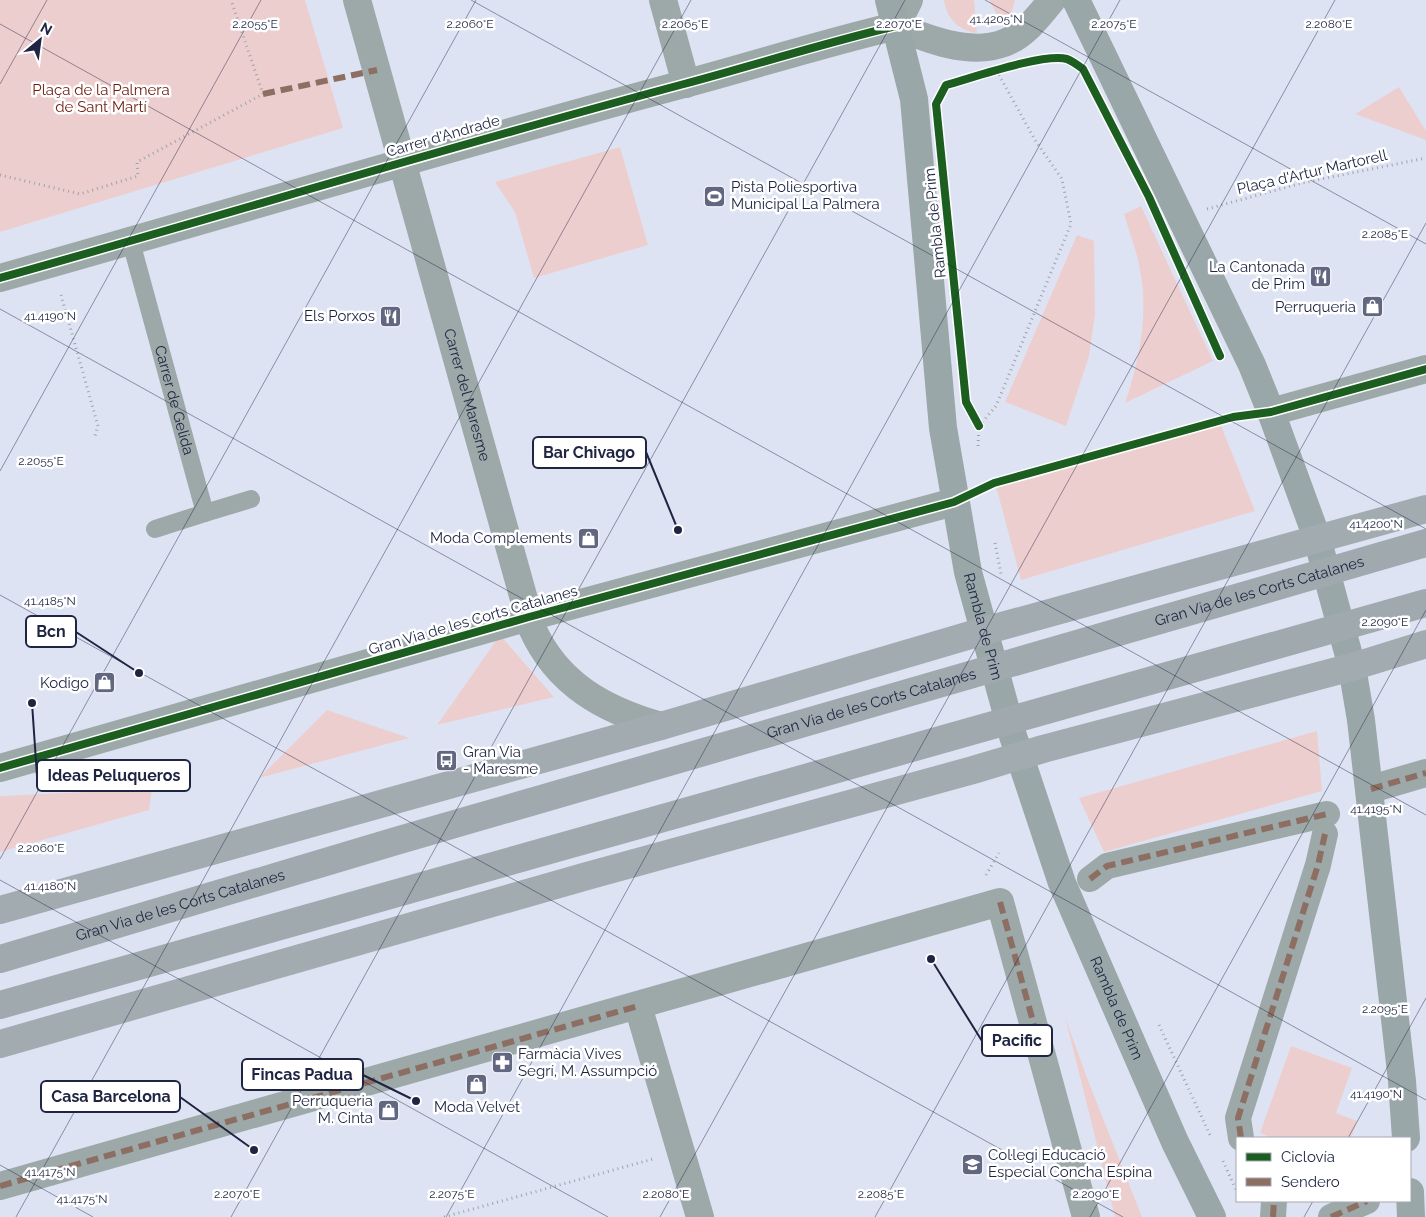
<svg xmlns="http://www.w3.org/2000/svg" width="1426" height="1217" viewBox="0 0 1426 1217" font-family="Raleway,sans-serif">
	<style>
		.green { fill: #edcecf }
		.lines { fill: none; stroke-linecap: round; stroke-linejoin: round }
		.path { stroke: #9da4a9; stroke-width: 3; stroke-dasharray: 1 4; stroke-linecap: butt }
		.service { stroke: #9da8a8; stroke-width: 18 }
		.pedestrian { stroke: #9da8a8; stroke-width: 26 }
		.minor { stroke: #9da8a8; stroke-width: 28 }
		.secondary { stroke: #9aa7a8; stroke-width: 28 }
		.primary { stroke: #a2abb0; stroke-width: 28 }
		.trunk { stroke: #a0a9ae; stroke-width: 28 }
		.quiet { stroke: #8d6e63; stroke-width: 6; stroke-dasharray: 12 6; stroke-linecap: butt }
		.cycleway-casing { stroke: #fff; stroke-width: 11 }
		.cycleway { stroke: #1b5e20; stroke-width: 8 }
		.ticks { fill: none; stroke: #1e2442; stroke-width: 1; stroke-opacity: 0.45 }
		.labels { text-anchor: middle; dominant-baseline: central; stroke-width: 5; stroke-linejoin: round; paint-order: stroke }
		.park-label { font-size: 15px; fill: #6d1d0e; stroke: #fff }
		.street-label { font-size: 15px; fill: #1e2442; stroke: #fff }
		.poi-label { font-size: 15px; fill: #1e2442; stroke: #fff; text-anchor: end }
		.ticks-label { font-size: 12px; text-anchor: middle; fill: #1e2442; stroke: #fff; stroke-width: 5; stroke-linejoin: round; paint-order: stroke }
		.leader { fill: none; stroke: #1e2442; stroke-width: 2 }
		.callout-dot { fill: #1e2442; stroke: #fff; stroke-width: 2 }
		.callout { fill: #fff; stroke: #1e2442; stroke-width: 2 }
		.callout-label { font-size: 16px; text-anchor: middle; font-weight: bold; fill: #1e2442 }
	</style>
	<rect width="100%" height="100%" fill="#dee3f4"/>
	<path class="green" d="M0,0h305l38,128 -343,104z
		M944,0h30l3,33c-18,-2 -31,-15 -33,-33z
		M989,0h26l-4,14 -8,11z
		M1399,87l27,44v9l-71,-26z
		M620,147l28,98 -114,33 -19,-66 -20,-30z
		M1141,206l72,155 -88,42c14,-42 24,-89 15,-133 -3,-19 -11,-38 -16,-56z
		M1077,235l17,6 1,73 -6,42 -23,70 -61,-24z
		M1220,423l35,88 -234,69 -25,-94z
		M500,635l54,62 -117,28z
		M327,710l82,28 -150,40z
		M1317,731l5,60 -218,61 -25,-54z
		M152,789l-3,21 -149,42v-56z
		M1065,1017l24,66 53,134h-27z
		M1291,1046l61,22 -16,45 21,8 -6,17h-78l-13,-5z"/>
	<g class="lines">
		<path class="path" d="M0,175l80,19 58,-18 -1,-14 126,-68 -32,-94
			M1207,209l95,-26 124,-25
			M61,295l37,131 -3,10
			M978,446l1,-20 17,-20 75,-182 -9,-45 -27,-39 -36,-65
			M995,543l6,31
			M986,875l13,-22
			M1159,1025l51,110
			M1223,1161l14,31
			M444,1217l209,-58"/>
		<g class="service">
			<path id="s1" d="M131,242l74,271 46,-14"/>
			<path d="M155,529l50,-16"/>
		</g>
		<path class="pedestrian" d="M1090,879l17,-13 220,-52
			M1241,1138l-3,-20 80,-253 7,-31
			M1273,1217l1,-16
			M1331,1217l36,-16"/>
		<g class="minor">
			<path id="s2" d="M357,0l175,628c25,56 72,82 129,98"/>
			<path d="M663,0l23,84"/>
			<path d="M896,26c31,13 74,30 108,17 20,-7 35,-27 48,-43"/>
			<path d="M896,26l13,-26"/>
			<path d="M0,278c228,-64 455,-133 684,-194 71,-19 140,-41 212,-58"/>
			<path d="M1271,412l155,-43"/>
			<path d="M0,768l529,-151 425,-115"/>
			<path d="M1371,789l55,-16"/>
			<path d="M638,1006l62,211"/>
			<path d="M0,1186l1000,-284 86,315"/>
		</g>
		<g class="secondary">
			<path id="s3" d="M889,0l25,99 29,329 25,144 45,164 49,147 113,259 37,75"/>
			<path d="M1076,0l176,365 19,47 46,126 35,129 9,53 41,361 4,57"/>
			<path d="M1410,1192l1,25"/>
		</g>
		<path class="primary" d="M0,910l661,-184 323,-95 442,-122
			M0,1044l587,-168 386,-106 70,-21 309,-82 74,-23"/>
		<g class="trunk">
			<path id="s4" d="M0,959l396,-118 1030,-298"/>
			<path d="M0,1005l1426,-402"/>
		</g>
		<path class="quiet" d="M263,94l114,-24
			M1371,789l55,-16
			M1090,879l17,-13 220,-52
			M1000,902l34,123
			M1241,1138l-3,-20 80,-253 7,-31
			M0,1186l638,-180
			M1273,1217l1,-16
			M1331,1217l36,-16"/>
		<defs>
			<path id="cycleway" d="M0,278c228,-64 455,-133 684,-194 71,-19 140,-41 212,-58
				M979,426l-13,-24 -30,-298 10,-19c26,-7 97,-32 121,-26 5,2 12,7 16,10l66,128 71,159
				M0,768l529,-151 425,-115 40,-19 239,-66 38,-5 155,-43"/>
		</defs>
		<use href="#cycleway" class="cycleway-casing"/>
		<use href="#cycleway" class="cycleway"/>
	</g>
	<path class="ticks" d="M471,0l955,529M985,0l441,244M0,24l1426,791M0,84l47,-84M0,309l1426,791M0,471l261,-471M0,595l1123,622M0,859l476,-859M0,880l608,337M1348,1138l78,-140M0,1165l93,52M16,1217l675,-1217M231,1217l674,-1217M446,1217l674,-1217M660,1217l675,-1217M875,1217l551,-994M1090,1217l336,-607M1304,1217l9,-16"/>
	<defs>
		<symbol id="stadium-square" viewBox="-11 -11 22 22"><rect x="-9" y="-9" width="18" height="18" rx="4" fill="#616780" stroke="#fff"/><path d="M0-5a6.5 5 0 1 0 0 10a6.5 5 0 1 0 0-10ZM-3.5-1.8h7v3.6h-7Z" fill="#fff"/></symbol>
		<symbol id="restaurant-square" viewBox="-11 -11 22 22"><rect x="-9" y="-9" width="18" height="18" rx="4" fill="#616780" stroke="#fff"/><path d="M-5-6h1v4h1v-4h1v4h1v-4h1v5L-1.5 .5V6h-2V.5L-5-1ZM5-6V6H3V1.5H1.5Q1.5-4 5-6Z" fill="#fff"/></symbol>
		<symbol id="shop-square" viewBox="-11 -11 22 22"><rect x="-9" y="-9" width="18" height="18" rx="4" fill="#616780" stroke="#fff"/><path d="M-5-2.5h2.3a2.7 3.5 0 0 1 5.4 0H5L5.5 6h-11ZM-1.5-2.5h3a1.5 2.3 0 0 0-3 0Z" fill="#fff"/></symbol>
		<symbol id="bus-square" viewBox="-11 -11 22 22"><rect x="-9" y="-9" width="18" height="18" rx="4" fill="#616780" stroke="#fff"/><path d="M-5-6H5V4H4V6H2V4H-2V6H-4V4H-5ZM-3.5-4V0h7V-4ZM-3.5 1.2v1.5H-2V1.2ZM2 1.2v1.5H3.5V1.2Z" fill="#fff"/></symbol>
		<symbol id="pharmacy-square" viewBox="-11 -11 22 22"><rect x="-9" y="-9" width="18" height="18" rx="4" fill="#616780" stroke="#fff"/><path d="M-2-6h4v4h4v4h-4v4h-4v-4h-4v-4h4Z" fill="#fff"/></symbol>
		<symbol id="school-square" viewBox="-11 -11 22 22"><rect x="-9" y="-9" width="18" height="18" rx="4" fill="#616780" stroke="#fff"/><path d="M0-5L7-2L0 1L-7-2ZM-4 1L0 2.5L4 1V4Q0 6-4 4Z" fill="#fff"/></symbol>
	</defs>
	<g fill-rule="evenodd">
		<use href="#stadium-square" x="702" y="184" width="25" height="25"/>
		<use href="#restaurant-square" x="1308" y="264" width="25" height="25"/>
		<use href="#shop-square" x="1360" y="294" width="25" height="25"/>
		<use href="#restaurant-square" x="378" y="304" width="25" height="25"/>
		<use href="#shop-square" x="576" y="526" width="25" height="25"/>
		<use href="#shop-square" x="92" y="670" width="25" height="25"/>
		<use href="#bus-square" x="434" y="748" width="25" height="25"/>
		<use href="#pharmacy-square" x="490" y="1050" width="25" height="25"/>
		<use href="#shop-square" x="464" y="1072" width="25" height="25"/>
		<use href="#shop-square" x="376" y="1098" width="25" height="25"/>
		<use href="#school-square" x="960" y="1152" width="25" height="25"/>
	</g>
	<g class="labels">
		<g class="park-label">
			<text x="101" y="90">Plaça de la Palmera<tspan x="101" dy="17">de Sant Martí</tspan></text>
		</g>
		<g class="street-label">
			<text transform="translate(443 136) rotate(-16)">Carrer d'Andrade</text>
			<text transform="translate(1312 172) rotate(-13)">Plaça d'Artur Martorell</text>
			<text transform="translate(935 223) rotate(-96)">Rambla de Prim</text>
			<text stroke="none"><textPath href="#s2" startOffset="410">Carrer del Maresme</textPath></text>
			<text stroke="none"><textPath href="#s1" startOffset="164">Carrer de Gelida</textPath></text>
			<text stroke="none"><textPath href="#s4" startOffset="1312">Gran Via de les Corts Catalanes</textPath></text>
			<text transform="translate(473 620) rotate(-16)">Gran Via de les Corts Catalanes</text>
			<text stroke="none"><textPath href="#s3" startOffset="635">Rambla de Prim</textPath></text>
			<text stroke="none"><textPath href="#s4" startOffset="908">Gran Via de les Corts Catalanes</textPath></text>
			<text stroke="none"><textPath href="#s4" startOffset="188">Gran Via de les Corts Catalanes</textPath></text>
			<text stroke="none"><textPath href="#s3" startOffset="1040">Rambla de Prim</textPath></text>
		</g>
		<g class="poi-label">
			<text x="731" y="187" text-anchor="start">Pista Poliesportiva<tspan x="731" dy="17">Municipal La Palmera</tspan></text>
			<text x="1305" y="267">La Cantonada<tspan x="1305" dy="17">de Prim</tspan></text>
			<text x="1356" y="307">Perruqueria</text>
			<text x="375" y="316">Els Porxos</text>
			<text x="572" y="538">Moda Complements</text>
			<text x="89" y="683">Kodigo</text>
			<text x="463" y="752" text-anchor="start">Gran Via<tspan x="463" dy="17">- Maresme</tspan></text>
			<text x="518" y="1054" text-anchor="start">Farmàcia Vives<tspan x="518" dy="17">Segrí, M. Assumpció</tspan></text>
			<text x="373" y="1101">Perruqueria<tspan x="373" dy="17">M. Cinta</tspan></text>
			<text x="477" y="1107" text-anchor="middle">Moda Velvet</text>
			<text x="988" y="1155" text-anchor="start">Col·legi Educació<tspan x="988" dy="17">Especial Concha Espina</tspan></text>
		</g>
	</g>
	<g class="ticks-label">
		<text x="996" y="23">41.4205°N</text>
		<text x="255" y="28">2.2055°E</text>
		<text x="470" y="28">2.2060°E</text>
		<text x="685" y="28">2.2065°E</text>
		<text x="899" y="28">2.2070°E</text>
		<text x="1114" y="28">2.2075°E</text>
		<text x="1329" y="28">2.2080°E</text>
		<text x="1385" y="238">2.2085°E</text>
		<text x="50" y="320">41.4190°N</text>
		<text x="41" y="465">2.2055°E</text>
		<text x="1376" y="528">41.4200°N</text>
		<text x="50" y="605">41.4185°N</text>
		<text x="1385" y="626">2.2090°E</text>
		<text x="1376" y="813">41.4195°N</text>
		<text x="41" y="852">2.2060°E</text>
		<text x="50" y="890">41.4180°N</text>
		<text x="1385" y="1013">2.2095°E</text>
		<text x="1376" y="1098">41.4190°N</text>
		<text x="50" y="1176">41.4175°N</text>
		<text x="237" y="1198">2.2070°E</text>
		<text x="452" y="1198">2.2075°E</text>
		<text x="666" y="1198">2.2080°E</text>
		<text x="881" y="1198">2.2085°E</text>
		<text x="1096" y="1198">2.2090°E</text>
		<text x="82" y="1203">41.4175°N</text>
	</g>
	<path class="leader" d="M678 530L646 452M139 673L76 632M32 703L37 776M931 959L982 1041M416 1101L363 1075M254 1150L180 1097"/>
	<g class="callout-dot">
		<circle cx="678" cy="530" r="5"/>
		<circle cx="139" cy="673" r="5"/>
		<circle cx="32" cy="703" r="5"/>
		<circle cx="931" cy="959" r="5"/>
		<circle cx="416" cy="1101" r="5"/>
		<circle cx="254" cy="1150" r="5"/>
	</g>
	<g class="callout">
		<rect x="533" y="437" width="113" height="31" rx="5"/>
		<rect x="26" y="616" width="50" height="31" rx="5"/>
		<rect x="37" y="760" width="153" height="31" rx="5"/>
		<rect x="982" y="1025" width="70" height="31" rx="5"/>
		<rect x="242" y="1059" width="121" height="31" rx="5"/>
		<rect x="41" y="1081" width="139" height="31" rx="5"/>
	</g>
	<g class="callout-label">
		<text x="589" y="458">Bar Chivago</text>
		<text x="51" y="637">Bcn</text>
		<text x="114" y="781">Ideas Peluqueros</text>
		<text x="1017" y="1046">Pacific</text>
		<text x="302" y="1080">Fincas Padua</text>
		<text x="111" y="1102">Casa Barcelona</text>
	</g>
	<rect x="1236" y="1137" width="175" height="65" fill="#ffffff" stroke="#a5a7b3"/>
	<rect x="1246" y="1153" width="25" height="8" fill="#1b5e20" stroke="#a5a7b3"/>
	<text x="1281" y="1162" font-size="15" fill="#1e2442">Ciclovía</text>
	<rect x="1246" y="1178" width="25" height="8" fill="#8d6e63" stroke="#a5a7b3"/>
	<text x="1281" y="1187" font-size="15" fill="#1e2442">Sendero</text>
	<g transform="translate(40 40) rotate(29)" stroke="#ffffff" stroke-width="4" paint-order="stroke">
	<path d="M0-4L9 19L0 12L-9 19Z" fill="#1e2442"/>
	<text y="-8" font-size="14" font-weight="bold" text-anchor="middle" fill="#1e2442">N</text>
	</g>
</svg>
